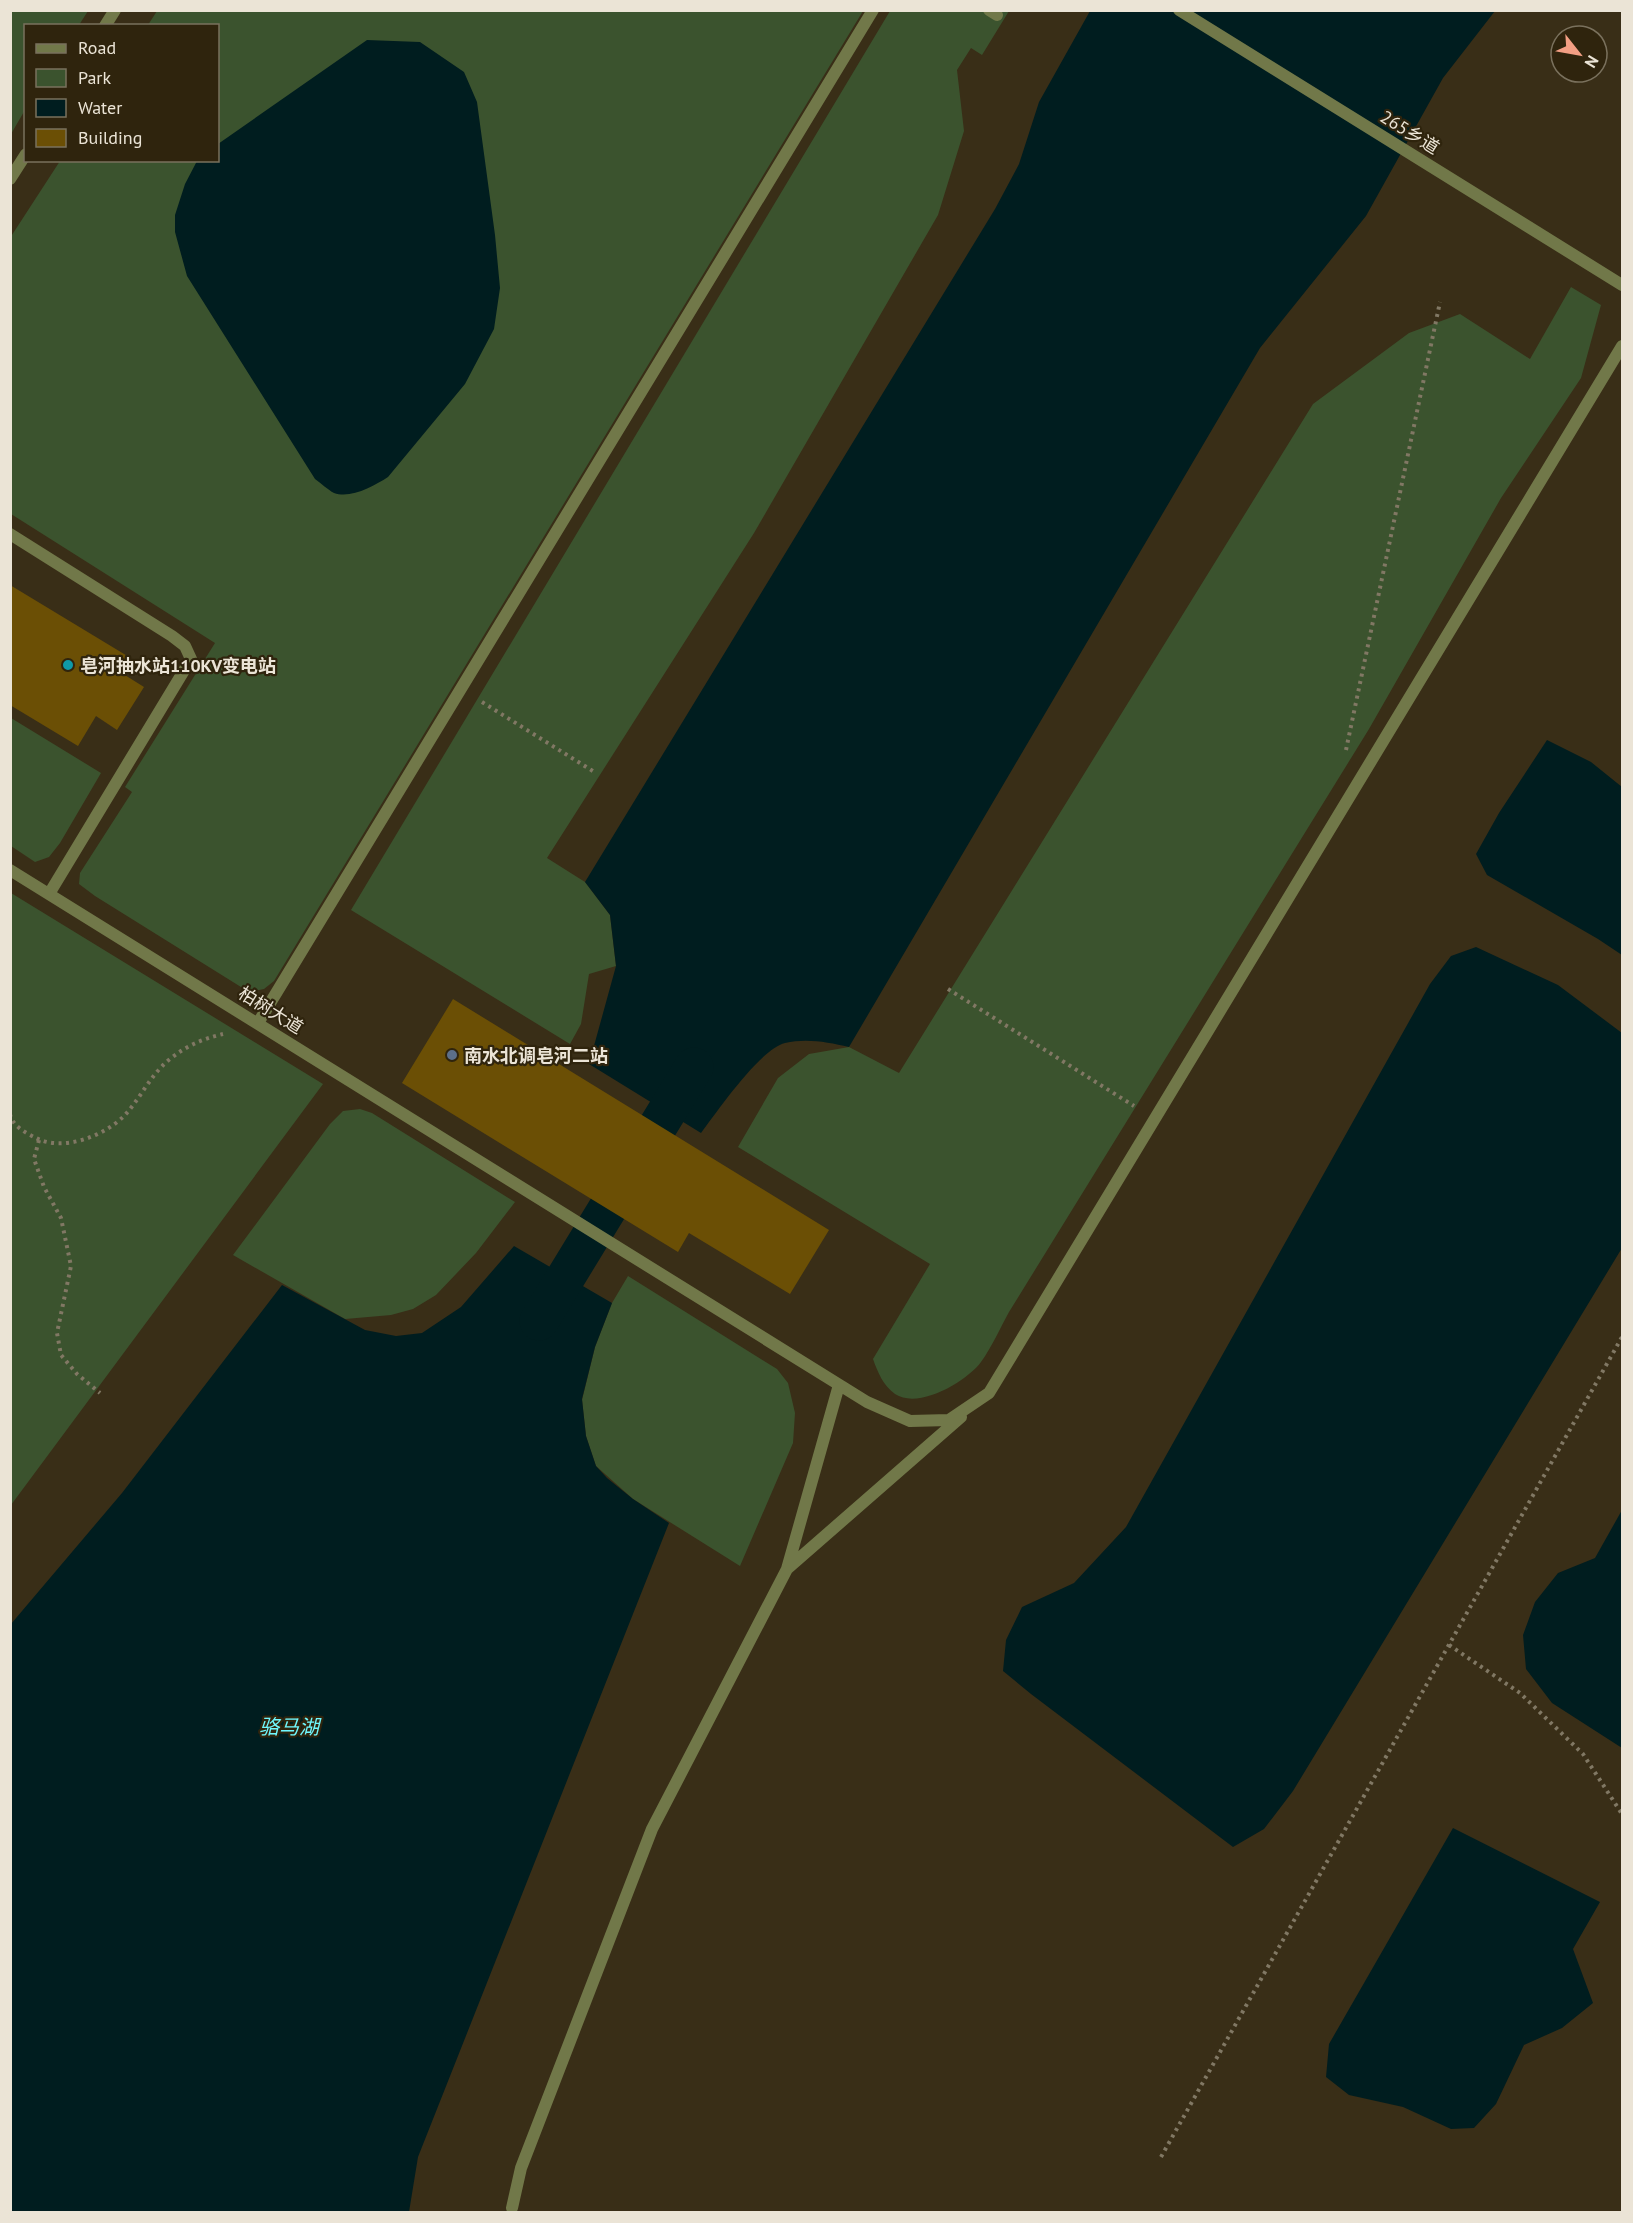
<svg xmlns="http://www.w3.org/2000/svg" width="1633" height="2223" viewBox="0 0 1633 2223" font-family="'PT Sans','Noto Sans SC',sans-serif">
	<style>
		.green { fill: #3b532e }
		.water { fill: #001d1f }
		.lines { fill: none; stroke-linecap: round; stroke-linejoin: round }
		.canal { stroke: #001d1f; stroke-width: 39 }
		.building { fill: #6b4f05 }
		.path { stroke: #817864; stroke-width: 4; stroke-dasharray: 3 4.5; stroke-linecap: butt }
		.service { stroke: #717849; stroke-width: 12 }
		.tertiary { stroke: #717849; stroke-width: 12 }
		.culture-dot { fill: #0f9aa8; stroke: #2f240d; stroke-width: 2 }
		.service-dot { fill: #5c6f8a; stroke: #2f240d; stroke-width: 2 }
		.labels { text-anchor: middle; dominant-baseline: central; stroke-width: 4.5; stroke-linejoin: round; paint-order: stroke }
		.street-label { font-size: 18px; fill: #ebe4d6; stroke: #2f240d }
		.poi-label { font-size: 18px; font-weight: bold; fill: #ebe4d6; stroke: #2f240d; text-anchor: start }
		.water-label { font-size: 20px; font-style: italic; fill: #6ff8fe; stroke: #2f240d }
	</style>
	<rect width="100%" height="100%" fill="#392e17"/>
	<path class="green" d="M11,10l77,1 -9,14 -53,1 -1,84 -14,24z
		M157,11h706l-589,970 -10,8 -15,3 -154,-96 -16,-12 1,-11 52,-81 -7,-5 90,-144 -204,-129 -1,-276 50,-77 158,-1v-134l-70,-1z
		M890,11h119l-27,44 -11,-7 -14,22 7,61 -26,84 -184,318 -207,325 38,24 25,33 6,51 -27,8 -8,50 -11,20 -219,-134z
		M1571,287l30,18 -20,73 -80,120 -132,231 -360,583c-9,16 -17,35 -28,50 -14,19 -62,48 -86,32 -12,-9 -17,-21 -22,-35l57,-95 -192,-117 40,-69 31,-24 40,-7 50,26 414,-669 96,-71 51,-19 70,45z
		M11,718l90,55 -41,70 -11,14 -14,5 -24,-16z
		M11,893l312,191 -312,421h-1z
		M360,1109l12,4 143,89 -39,51 -40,42 -23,14 -22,6 -46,4 -112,-64 97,-131 13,-13z
		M628,1276l149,93 11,14 7,30 -2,30 -53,123 -107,-67 -37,-33 -10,-30 -4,-36 13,-53 17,-44z"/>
	<path class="water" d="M1090,11h405l-52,67 -77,138 -106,132 -411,699c-21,-5 -43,-9 -64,-4 -25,6 -68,69 -84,90l-112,-69 27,-98 -6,-51 -25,-33 410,-673 24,-45 20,-62z
		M367,40l53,2 44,30 13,30 18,133 5,53 -6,41 -29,55 -77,93c-14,9 -37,22 -54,16 -6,-3 -13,-10 -19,-14l-128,-203 -12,-44v-17l10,-31 12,-23 21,-1v-16z
		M1547,740l44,22 31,25v168l-24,-16 -111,-64 -11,-21 23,-41z
		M1476,947l82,38 64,48v215l-329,543 -29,38 -31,18 -202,-153 -28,-23 3,-31 16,-33 52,-24 52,-56 304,-543 21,-28z
		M514,1246l98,57 -17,44 -13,52 4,37 10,30 11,12 26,21 36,24 -251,634 -9,55h-398v-588l111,-131 160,-208 83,45 31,6 26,-3 39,-26z
		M1622,1510v238l-70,-45 -26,-34 -3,-34 12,-33 23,-29 37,-15z
		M1453,1828l147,74 -27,47 20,54 -31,25 -38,17 -28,59 -22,24 -23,1 -48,-22 -54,-12 -23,-18 3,-33z"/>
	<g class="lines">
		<path class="canal" d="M539,1321l155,-254"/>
	</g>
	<path class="building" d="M10,585l119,72 -9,15 24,15 -27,43 -21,-14 -18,30 -68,-41z
		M453,999l376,231 -39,64 -101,-61 -11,19 -276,-169z"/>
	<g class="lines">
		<path class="path" d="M482,702l114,71
			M1346,750l94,-448
			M948,989l186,117
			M10,1037v27
			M10,1114c2,12 16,19 26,24 27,14 68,-2 88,-22 17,-18 26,-41 46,-57 16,-13 32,-20 53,-25
			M39,1140l-5,19 10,28 17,31 10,48 -14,67 4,22 16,19 23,19
			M1449,1645l71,48 63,61 39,60
			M1161,2157l461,-820"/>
		<path class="service" d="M989,10l8,5
			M105,26l10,-16
			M10,179l16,-25
			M10,534l162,102 13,10 6,13 -142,235
			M10,870l857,532 43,19 39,-1 40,-27 633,-1047
			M258,1023l615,-1013
			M839,1385l-52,184 174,-152
			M512,2208l9,-40 131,-339 135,-260"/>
		<path class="tertiary" d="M1179,10l443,275"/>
	</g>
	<circle class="culture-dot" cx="68" cy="665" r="6"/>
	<circle class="service-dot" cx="452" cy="1055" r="6"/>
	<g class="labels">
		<g class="street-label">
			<text transform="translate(1410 132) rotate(32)">265乡道</text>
			<text transform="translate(271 1010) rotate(32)">柏树大道</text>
		</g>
		<g class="poi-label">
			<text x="80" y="665">皂河抽水站110KV变电站</text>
			<text x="464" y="1055">南水北调皂河二站</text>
		</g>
		<g class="water-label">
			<text x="289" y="1727">骆马湖</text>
		</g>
	</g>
	<rect width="1633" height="2223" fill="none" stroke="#ebe4d6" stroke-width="24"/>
	<rect x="24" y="24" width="195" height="138" fill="#2f240d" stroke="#7a715d" stroke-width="1.5"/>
	<rect x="36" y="44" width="30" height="9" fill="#717849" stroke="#7a715d" stroke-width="1.5"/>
	<text x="78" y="54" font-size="18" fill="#ebe4d6">Road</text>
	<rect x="36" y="69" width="30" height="18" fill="#3b532e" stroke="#7a715d" stroke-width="1.5"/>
	<text x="78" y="84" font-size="18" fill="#ebe4d6">Park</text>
	<rect x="36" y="99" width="30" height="18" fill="#001d1f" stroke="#7a715d" stroke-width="1.5"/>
	<text x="78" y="114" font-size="18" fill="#ebe4d6">Water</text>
	<rect x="36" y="129" width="30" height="18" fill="#6b4f05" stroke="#7a715d" stroke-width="1.5"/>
	<text x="78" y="144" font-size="18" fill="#ebe4d6">Building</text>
	<g transform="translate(1579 54) rotate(121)"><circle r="28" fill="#2f240d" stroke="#7a715d" stroke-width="1.5"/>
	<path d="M0-4.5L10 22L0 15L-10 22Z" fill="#f39f84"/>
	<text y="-9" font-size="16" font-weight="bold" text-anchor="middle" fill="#ebe4d6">N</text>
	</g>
</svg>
